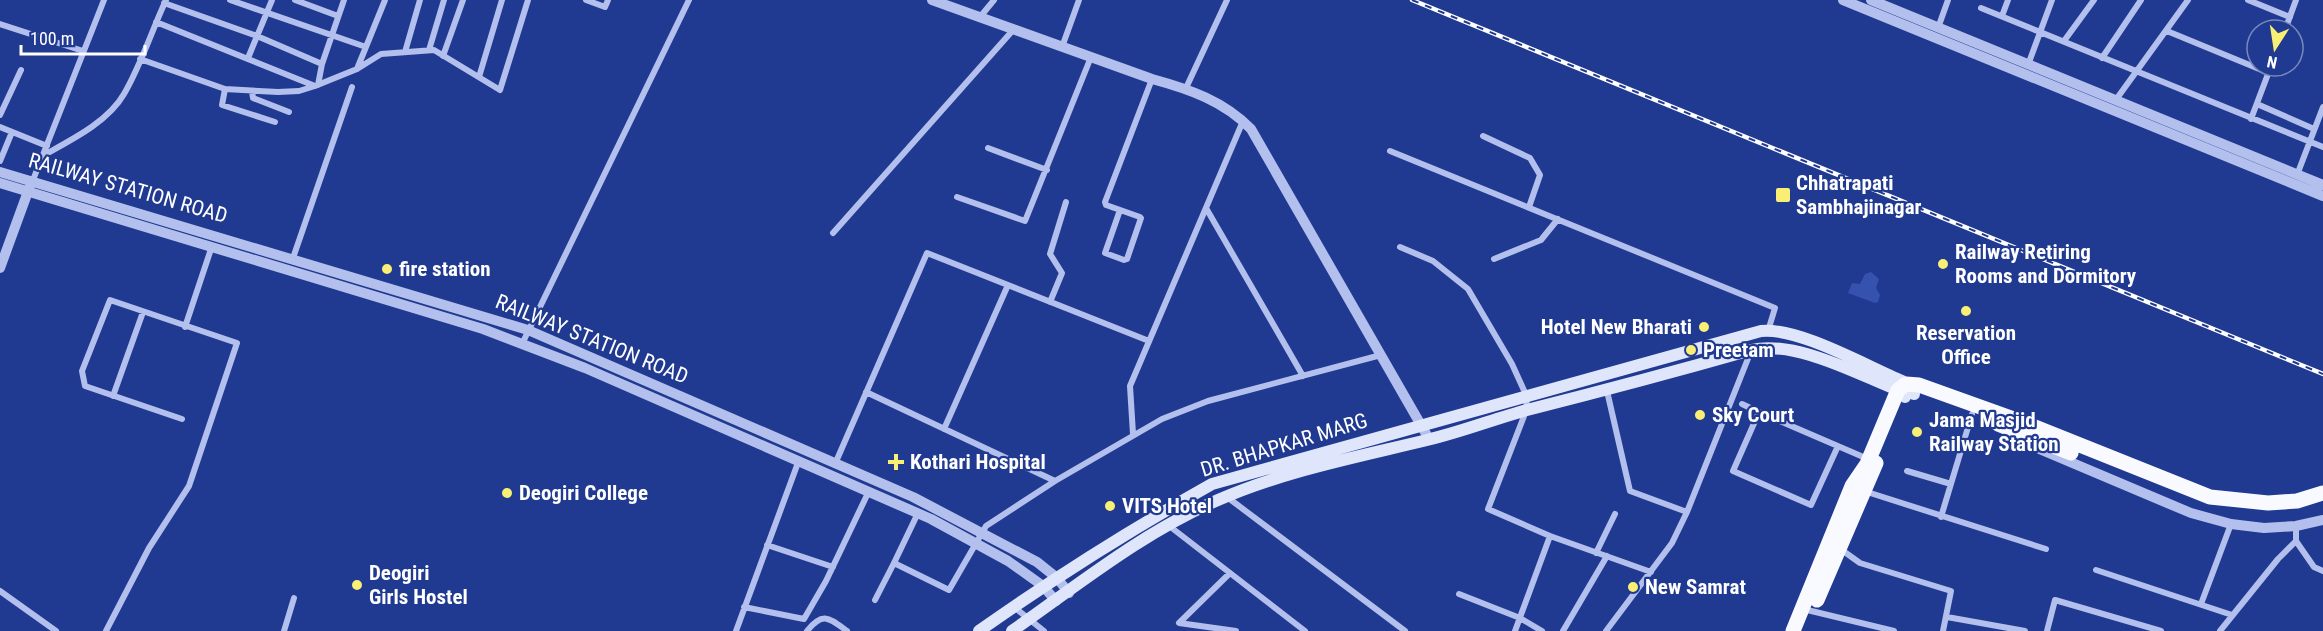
<svg xmlns="http://www.w3.org/2000/svg" width="2323" height="631" viewBox="0 0 2323 631" font-family="'Roboto Condensed',sans-serif">
	<style>
		.green { fill: #3552ae }
		.lines { fill: none; stroke-linecap: round; stroke-linejoin: round }
		.minor { stroke: #b3c0ed; stroke-width: 6 }
		.tertiary { stroke: #b3c0ed; stroke-width: 10 }
		.secondary { stroke: #dfe5fa; stroke-width: 12 }
		.primary { stroke: #f9faff; stroke-width: 15 }
		.rail-casing { stroke: #fff; stroke-width: 4.5 }
		.rail { stroke: #213a91; stroke-width: 2; stroke-dasharray: 7; stroke-linecap: butt }
		.poi-dot { fill: #f9ef74; stroke: #213a91; stroke-width: 2 }
		.labels { text-anchor: middle; dominant-baseline: central; stroke-width: 4.5; stroke-linejoin: round; paint-order: stroke }
		.poi-label { font-size: 21px; font-weight: bold; fill: #fff; stroke: #213a91; text-anchor: start }
		.street-label { font-size: 21px; fill: #fff; stroke: #213a91 }
	</style>
	<rect width="100%" height="100%" fill="#213a91"/>
	<path class="green" d="M1871,272l8,7 -3,9 4,7 -2,7 -3,1 -27,-10 4,-10 8,1 5,-10z"/>
	<g class="lines">
		<path class="minor" d="M230,0l136,47
			M295,0l43,16
			M586,0l19,7 3,-7
			M2248,0l42,17
			M164,3l93,33 65,28
			M1981,8l342,139
			M2002,16l6,-16
			M980,17l14,-17
			M156,22l159,64
			M0,24l83,27
			M1938,28l10,-28
			M2285,30l11,-30
			M2167,31l102,42
			M2064,41l30,-41
			M1062,47l17,-47
			M429,50l15,-50
			M405,52l15,-52
			M443,56l20,-56
			M248,58l24,-58
			M2102,58l39,-58
			M140,59l85,30 53,3 21,-1 16,-5 42,-17 24,-15 53,-4 66,40 28,-90
			M2028,65l24,-65
			M357,69l28,-69
			M479,77l23,-77
			M318,85l4,-21 22,-64
			M1186,88l41,-88
			M225,89l-3,16 53,17
			M252,91l1,7 36,14
			M2115,101l73,-101
			M2257,104l57,25
			M0,115l21,-45
			M2251,119l20,-53
			M0,127l47,19
			M1483,136l47,22 10,17 -11,32
			M988,148l59,22
			M1390,151l385,157 -7,23
			M44,155c27,-15 64,-33 80,-61 17,-29 28,-64 42,-94
			M0,161l12,-29
			M2297,175l26,-68
			M33,180l71,-180
			M957,197l68,24 66,-164
			M1206,208l97,168
			M1120,210l-15,43 19,7 3,-1 14,-41 -1,-1 -34,-12 -1,-3 47,-123
			M833,233l181,-204
			M1400,247l33,14 35,28 44,75 15,33 -1,14 -38,98 62,27 101,36
			M293,258l59,-171
			M1494,259l47,-19 17,-21
			M1050,302l12,-29 -12,-19 16,-52
			M185,327l27,-81
			M522,344l167,-344
			M1607,391l23,100 57,21
			M866,392l189,89 107,-62 46,-18 173,-46
			M113,396l30,-84
			M1742,404l17,8
			M944,429l64,-144
			M1133,434l-3,-48 113,-265
			M1838,446l-27,59 -78,-34 26,-59 109,47
			M835,464l92,-211 222,88
			M1907,471l44,13
			M1864,491l182,58
			M1227,497l178,134
			M918,513l-24,50 55,27 37,-64 69,-45
			M1941,517l31,-103
			M1168,525l137,106
			M2296,541l18,26 9,4
			M767,545l66,22
			M1839,548l21,15 91,28 -8,40
			M1596,553l19,-39
			M2096,570l136,45
			M1230,573l-51,50 57,8
			M0,591l56,40
			M1459,594l61,24 22,13
			M875,600l19,-37
			M2201,604l30,-80
			M744,607l60,12 22,-38 43,-90
			M1014,607l30,24
			M1803,609l91,22
			M1947,617l78,14
			M106,631l43,-83 40,-62 48,-143 -127,-43 -28,71 3,15 97,33
			M284,631l10,-33
			M736,631l63,-171
			M807,631c16,-20 22,-13 40,0
			M1515,631l35,-95
			M1563,631l44,-75
			M1606,631l66,-88 15,-31 64,-161
			M2047,631l8,-31 106,31
			M2220,631l58,-72 18,-18v-15"/>
		<path class="tertiary" d="M932,0l220,79c37,10 72,22 99,50l178,310
			M1843,0l480,196
			M1871,0l452,185
			M0,172l528,158 385,167 124,65 20,16 12,15
			M0,183l483,146 102,39 346,151 77,42 35,25 13,15
			M0,268l30,-82
			M2007,432l11,8 173,73 40,11 33,4 32,-2 27,-6"/>
		<path class="secondary" d="M979,631c75,-53 153,-102 233,-147l549,-153c37,-4 105,35 141,50l12,13
			M1012,631c66,-46 131,-99 206,-131 66,-29 139,-43 209,-60 34,-8 67,-21 100,-30 75,-19 150,-39 224,-60 45,-10 104,23 147,40l7,7"/>
		<path class="primary" d="M1998,424l73,29
			M1817,600l59,-137
			M1793,631l59,-145 15,-22 31,-74 8,-6 13,1 106,38 185,74 58,6 29,-2 26,-8"/>
		<defs>
			<path id="rail" d="M1412,0l911,374"/>
		</defs>
		<use href="#rail" class="rail-casing"/>
		<use href="#rail" class="rail"/>
	</g>
	<g class="poi-dot">
		<rect x="1775" y="187" width="16" height="16" rx="3"/>
		<circle cx="1943" cy="264" r="6"/>
		<circle cx="387" cy="269" r="6"/>
		<circle cx="1966" cy="311" r="6"/>
		<circle cx="1704" cy="327" r="6"/>
		<circle cx="1691" cy="350" r="6"/>
		<circle cx="1700" cy="415" r="6"/>
		<circle cx="1917" cy="432" r="6"/>
		<path d="M893 453h6v6h6v6h-6v6h-6v-6h-6v-6h6z"/>
		<circle cx="507" cy="493" r="6"/>
		<circle cx="1110" cy="506" r="6"/>
		<circle cx="357" cy="585" r="6"/>
		<circle cx="1633" cy="587" r="6"/>
	</g>
	<g class="labels">
		<g class="poi-label">
			<text x="1796" y="183">Chhatrapati<tspan x="1796" dy="24">Sambhajinagar</tspan></text>
			<text x="1955" y="252">Railway Retiring<tspan x="1955" dy="24">Rooms and Dormitory</tspan></text>
			<text x="399" y="269">fire station</text>
			<text x="1692" y="327" text-anchor="end">Hotel New Bharati</text>
			<text x="1966" y="333" text-anchor="middle">Reservation<tspan x="1966" dy="24">Office</tspan></text>
			<text x="1703" y="350">Preetam</text>
			<text x="1712" y="415">Sky Court</text>
			<text x="1929" y="420">Jama Masjid<tspan x="1929" dy="24">Railway Station</tspan></text>
			<text x="910" y="462">Kothari Hospital</text>
			<text x="519" y="493">Deogiri College</text>
			<text x="1122" y="506">VITS Hotel</text>
			<text x="369" y="573">Deogiri<tspan x="369" dy="24">Girls Hostel</tspan></text>
			<text x="1645" y="587">New Samrat</text>
		</g>
		<g class="street-label">
			<text transform="translate(128 188) rotate(16)">RAILWAY STATION ROAD</text>
			<text transform="translate(592 339) rotate(22)">RAILWAY STATION ROAD</text>
			<text transform="translate(1284 445) rotate(-17)">DR. BHAPKAR MARG</text>
		</g>
	</g>
	<g transform="translate(2275 48) rotate(192)"><circle r="28" fill="#213a91" stroke="#7a89bd" stroke-width="1.5"/>
	<path d="M0-4.5L10 22L0 15L-10 22Z" fill="#f9ef74"/>
	<text y="-9" font-size="16" font-weight="bold" text-anchor="middle" fill="#ffffff">N</text>
	</g>
	<path d="M21 45v9h124v-9" fill="none" stroke="#ffffff" stroke-width="3"/>
	<text x="30" y="45" font-size="18" fill="#ffffff" stroke="#213a91" stroke-width="4.5" paint-order="stroke">100 m</text>
</svg>
